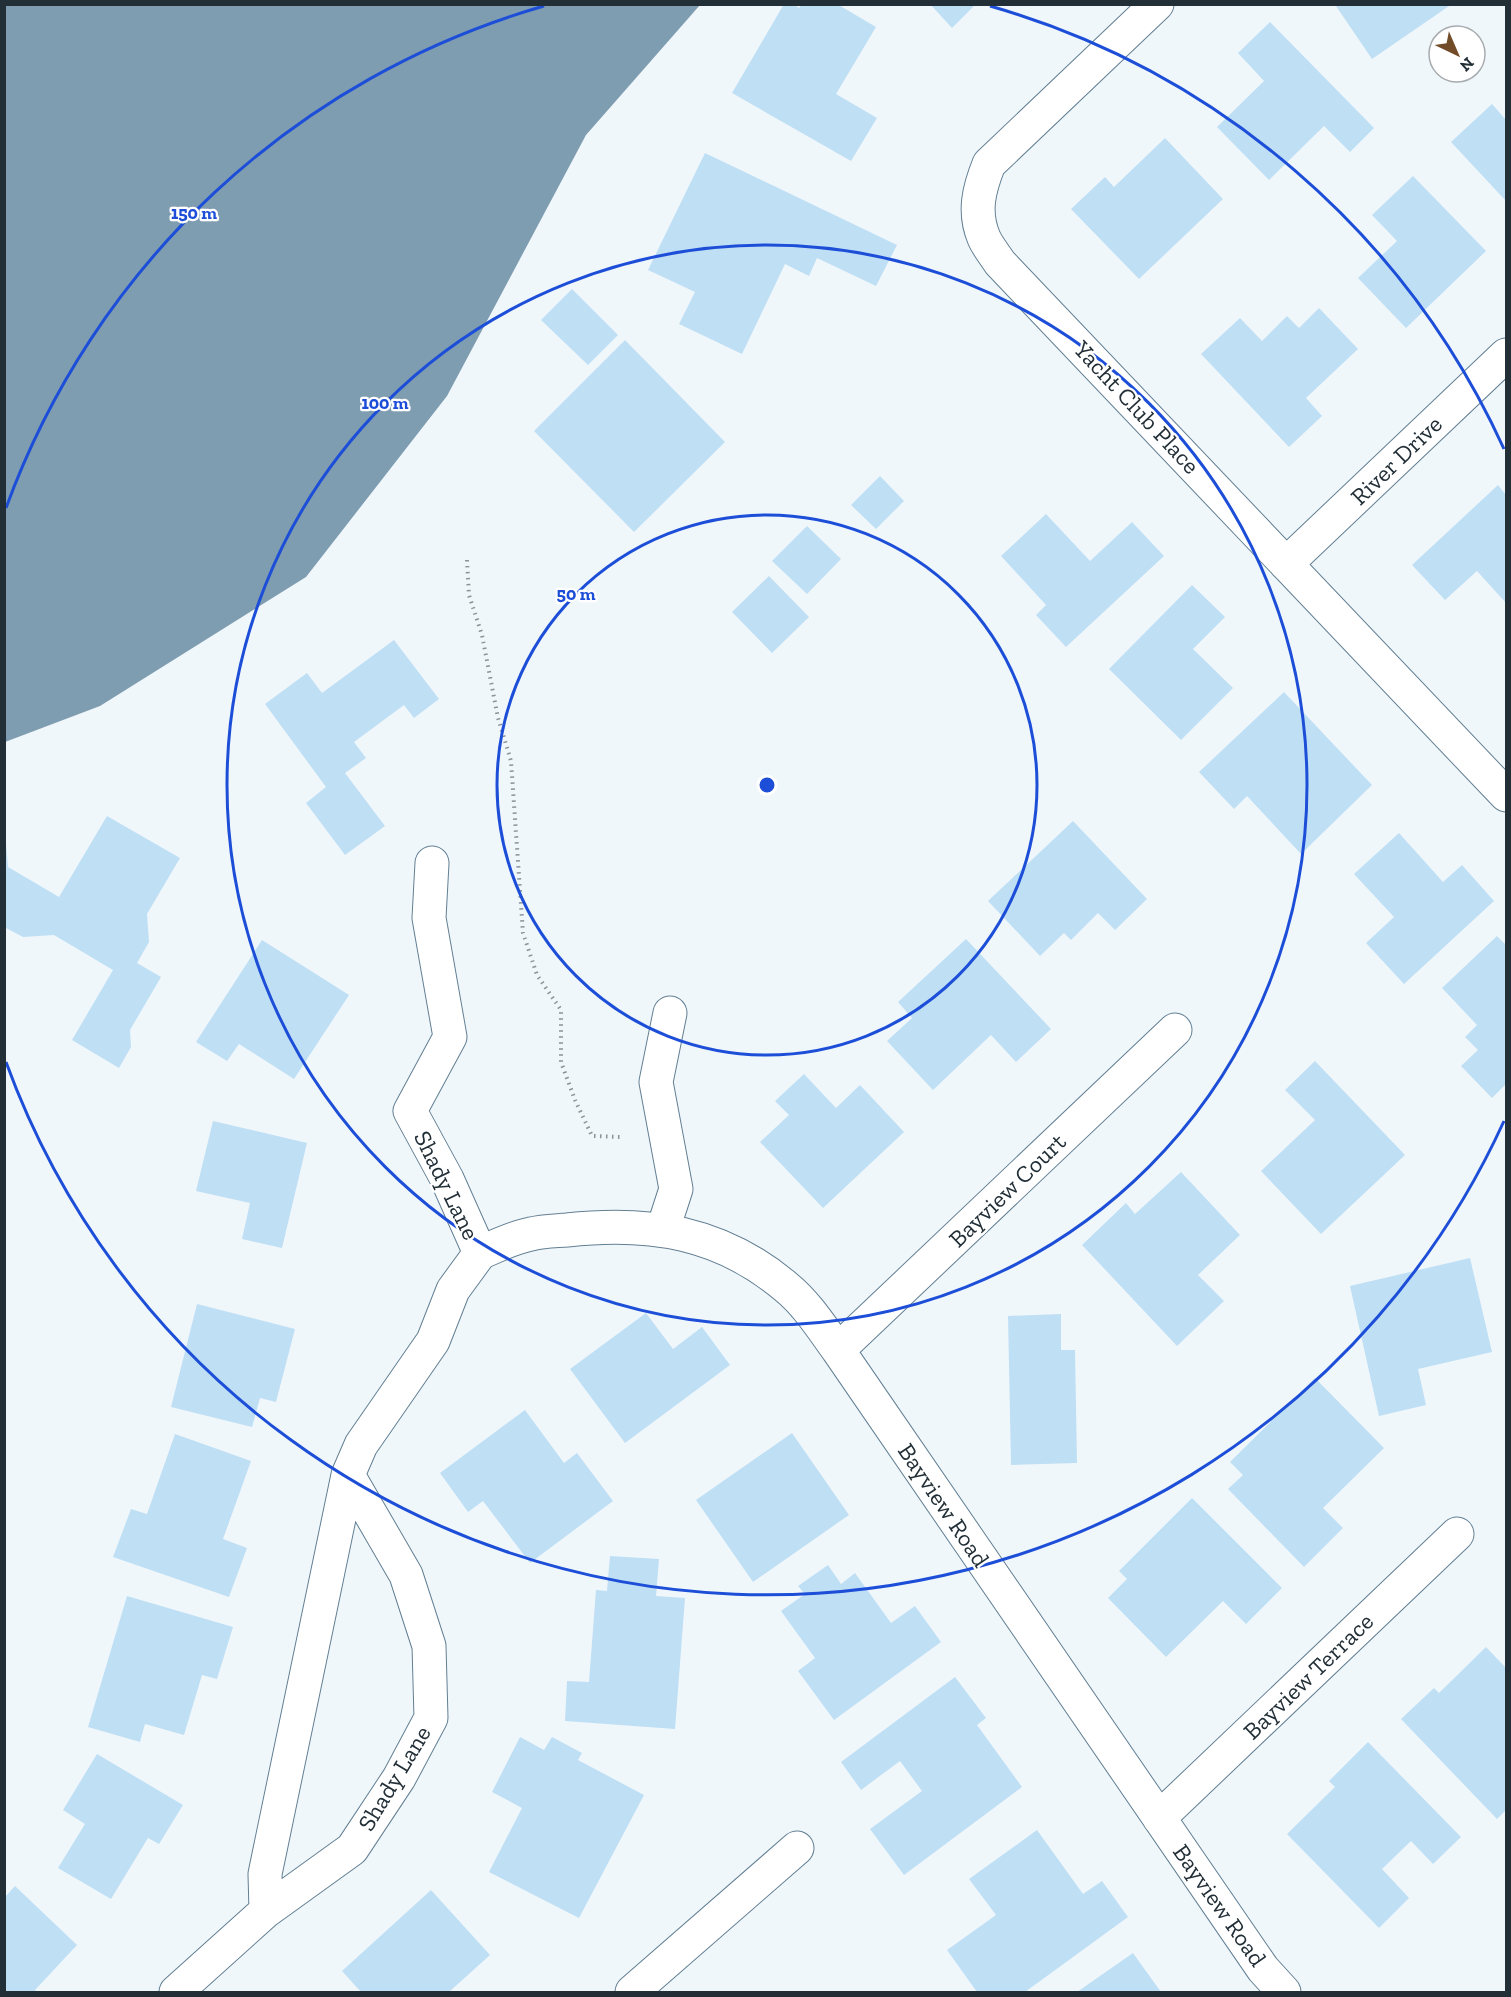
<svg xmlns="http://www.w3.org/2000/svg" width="1511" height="1997" viewBox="0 0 1511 1997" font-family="'Zilla Slab',serif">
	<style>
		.water { fill: #7f9db1 }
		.building { fill: #bfdff5 }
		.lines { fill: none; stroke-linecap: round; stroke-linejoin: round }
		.minor-casing { stroke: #627f93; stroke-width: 35 }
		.path { stroke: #899399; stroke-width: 4; stroke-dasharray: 1.5 4.5; stroke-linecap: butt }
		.minor { stroke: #fff; stroke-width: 33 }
		.ring { fill: none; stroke: #1d4ed8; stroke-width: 3 }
		.labels { text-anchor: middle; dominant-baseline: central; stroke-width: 4.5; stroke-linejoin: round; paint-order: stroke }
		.street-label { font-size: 24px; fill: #222f37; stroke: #fff }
		.centre { fill: #1d4ed8; stroke: #fff; stroke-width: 3 }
		.ring-label { font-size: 18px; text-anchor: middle; font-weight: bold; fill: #1d4ed8; stroke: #fff; stroke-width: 4.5; stroke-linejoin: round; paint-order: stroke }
	</style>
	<rect width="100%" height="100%" fill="#f0f7fb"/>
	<path class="water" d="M5,4l695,1 -114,130 -139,261 -141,181 -206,129 -95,36z"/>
	<path class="building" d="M784,4h9l6,4 3,-4h35l39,23 -40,67 41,24 -26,43 -119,-68z
		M930,4h46l-24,24z
		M1338,4h114l-80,55 -36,-53z
		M1270,22l104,106 -24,24 -26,-26 -55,54 -52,-53 47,-46 -26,-28z
		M1492,104l14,16v81l-55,-59z
		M1165,138l58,61 -84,80 -68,-70 34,-32 9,10z
		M705,153l192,92 -21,41 -59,-28 -8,18 -24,-12 -43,90 -63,-30 16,-32 -47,-22z
		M1413,176l73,75 -80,77 -48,-50 39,-37 -25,-26z
		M572,289l46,46 -30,30 -47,-45z
		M1319,308l39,41 -52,49 16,18 -33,31 -88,-93 39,-36 22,23 25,-25 12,12z
		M625,340l100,102 -91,90 -100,-101z
		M880,476l24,25 -28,28 -25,-24z
		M1498,485l8,10v108l-29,-32 -32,29 -33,-35z
		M1046,514l44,47 42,-39 32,34 -98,91 -30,-32 10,-10 -45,-49z
		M807,526l34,33 -34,35 -35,-33z
		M769,576l40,41 -37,36 -40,-41z
		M1192,585l33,32 -32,32 40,39 -52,52 -72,-71z
		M394,640l45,59 -25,19 -10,-13 -50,37 12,16 -21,15 40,53 -40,29 -39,-52 20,-16 -61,-83 42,-31 15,20z
		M1284,692l88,93 -71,69 -54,-58 -13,13 -35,-37z
		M107,816l73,42 -33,56 2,28 -12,21 24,14 -31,53 1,17 -12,21 -47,-28 41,-70 -59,-35 -31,2 -19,-10v-83h2l2,23 51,30z
		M1073,821l74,78 -32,31 -17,-17 -27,27 -7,-7 -24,23 -52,-55z
		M1399,833l44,49 19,-17 32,36 -90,83 -38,-41 28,-26 -40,-43z
		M1497,936l9,9v139l-14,14 -31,-32 17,-16 -13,-13 12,-12 -35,-37z
		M966,939l85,90 -35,33 -25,-27 -58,55 -46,-49 25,-23 -14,-16z
		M262,940l87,55 -55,84 -55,-35 -12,17 -31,-19z
		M1315,1061l90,94 -84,79 -60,-63 54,-51 -30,-30z
		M804,1074l32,34 24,-23 44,47 -81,76 -63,-66 29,-27 -14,-14z
		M213,1121l94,22 -25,105 -40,-9 8,-36 -54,-12z
		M1181,1172l59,63 -42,40 26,26 -47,45 -95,-101 44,-42 9,11z
		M1470,1258l22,94 -74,17 8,36 -47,11 -29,-130z
		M197,1304l98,25 -19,73 -16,-4 -8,29 -81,-20z
		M646,1313l27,36 29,-22 28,38 -105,78 -55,-74z
		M1061,1314v36h14l2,113 -66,2 -3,-149z
		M1315,1378l69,70 -61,60 20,20 -39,39 -76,-78 15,-14 -13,-13z
		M525,1410l39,53 13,-10 36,48 -83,62 -47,-62 -15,11 -28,-39z
		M792,1433l57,82 -96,67 -57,-82z
		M175,1434l76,27 -28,78 24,9 -18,49 -116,-40 18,-48 16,5z
		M1192,1498l90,90 -36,36 -23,-23 -57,56 -58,-59 19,-19 -8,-8z
		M610,1556l49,3 -3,37 29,2 -10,131 -110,-8 2,-40 22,1 7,-92 11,1z
		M828,1565l13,19 14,-11 36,50 24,-17 26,36 -107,78 -36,-49 17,-13 -34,-47 24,-17 -7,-8z
		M127,1596l106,31 -16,52 -15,-4 -18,60 -39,-11 -5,18 -52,-15z
		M1486,1647l20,21v142l-9,9 -96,-100 33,-31 5,5z
		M955,1677l31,41 -9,7 45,62 -118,88 -34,-46 52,-38 -22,-30 -39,29 -20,-28z
		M520,1737l24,13 8,-13 30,16 -4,7 66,35 -65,123 -90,-46 33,-64 -30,-16z
		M1368,1742l93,95 -28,27 -22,-23 -29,28 27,29 -30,30 -92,-94 48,-47 -6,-6z
		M97,1754l86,51 -24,39 -11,-6 -37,61 -53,-31 27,-44 -22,-14z
		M1037,1830l46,64 19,-13 26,36 -103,75h-48l-30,-42 49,-35 -27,-36z
		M15,1886l62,59 -42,45 2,2h-33v-94z
		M431,1890l59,65 -41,37h-88l-19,-21z
		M1133,1953l28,39h-84z"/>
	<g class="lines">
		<defs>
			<path id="minor" d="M1157,4l-168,160c-10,25 -16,48 -5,74 4,9 11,17 16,25l506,532
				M1286,564l220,-209
				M663,1229l13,-40 -20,-107 14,-69
				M480,1253c16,-7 34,-16 51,-19 12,-3 24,-3 36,-4 83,-9 154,2 219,57 21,17 36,41 52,63l425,619 21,23
				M838,1350l337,-320
				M1159,1818l298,-284
				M266,1911l86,-62 47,-71 32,-60 -2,-72 -23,-71 -58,-100
				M176,1992l90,-81 -1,-37 83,-399 13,-30 72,-104 20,-51 27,-37 -33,-74 -37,-68 40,-74 -21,-119 3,-55
				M632,1992l165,-144"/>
		</defs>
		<use href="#minor" class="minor-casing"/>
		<path class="path" d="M467,560l2,35 13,40 16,83 13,43 12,172 14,42 24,35v52l14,38 17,36 29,1"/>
		<use href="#minor" class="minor"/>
	</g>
	<g class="ring">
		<circle cx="767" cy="785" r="270"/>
		<circle cx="767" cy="785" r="540"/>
		<path d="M1504 1121A810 810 0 0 1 6 1062M6 508A810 810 0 0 1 544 6M990 6A810 810 0 0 1 1504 449"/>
	</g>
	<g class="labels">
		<g class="street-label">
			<text transform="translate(1137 407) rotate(47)">Yacht Club Place</text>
			<text transform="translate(1396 460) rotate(-44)">River Drive</text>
			<text transform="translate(447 1185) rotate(64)">Shady Lane</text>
			<text transform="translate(1007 1190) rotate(-44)">Bayview Court</text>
			<text transform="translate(944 1505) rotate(56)">Bayview Road</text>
			<text transform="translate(1308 1676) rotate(-44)">Bayview Terrace</text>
			<text transform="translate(394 1778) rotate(-59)">Shady Lane</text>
			<text transform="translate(1220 1905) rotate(55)">Bayview Road</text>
		</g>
	</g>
	<circle cx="767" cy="785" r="9" class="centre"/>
	<g class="ring-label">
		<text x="194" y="219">150 m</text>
		<text x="385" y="409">100 m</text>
		<text x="576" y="600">50 m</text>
	</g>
	<rect width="1511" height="1997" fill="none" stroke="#222f37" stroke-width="12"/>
	<g transform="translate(1457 54) rotate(136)"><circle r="28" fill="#ffffff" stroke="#a7acaf" stroke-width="1.5"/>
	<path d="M0-4.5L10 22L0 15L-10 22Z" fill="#724c29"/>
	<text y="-9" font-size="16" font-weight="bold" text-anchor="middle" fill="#222f37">N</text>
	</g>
</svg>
